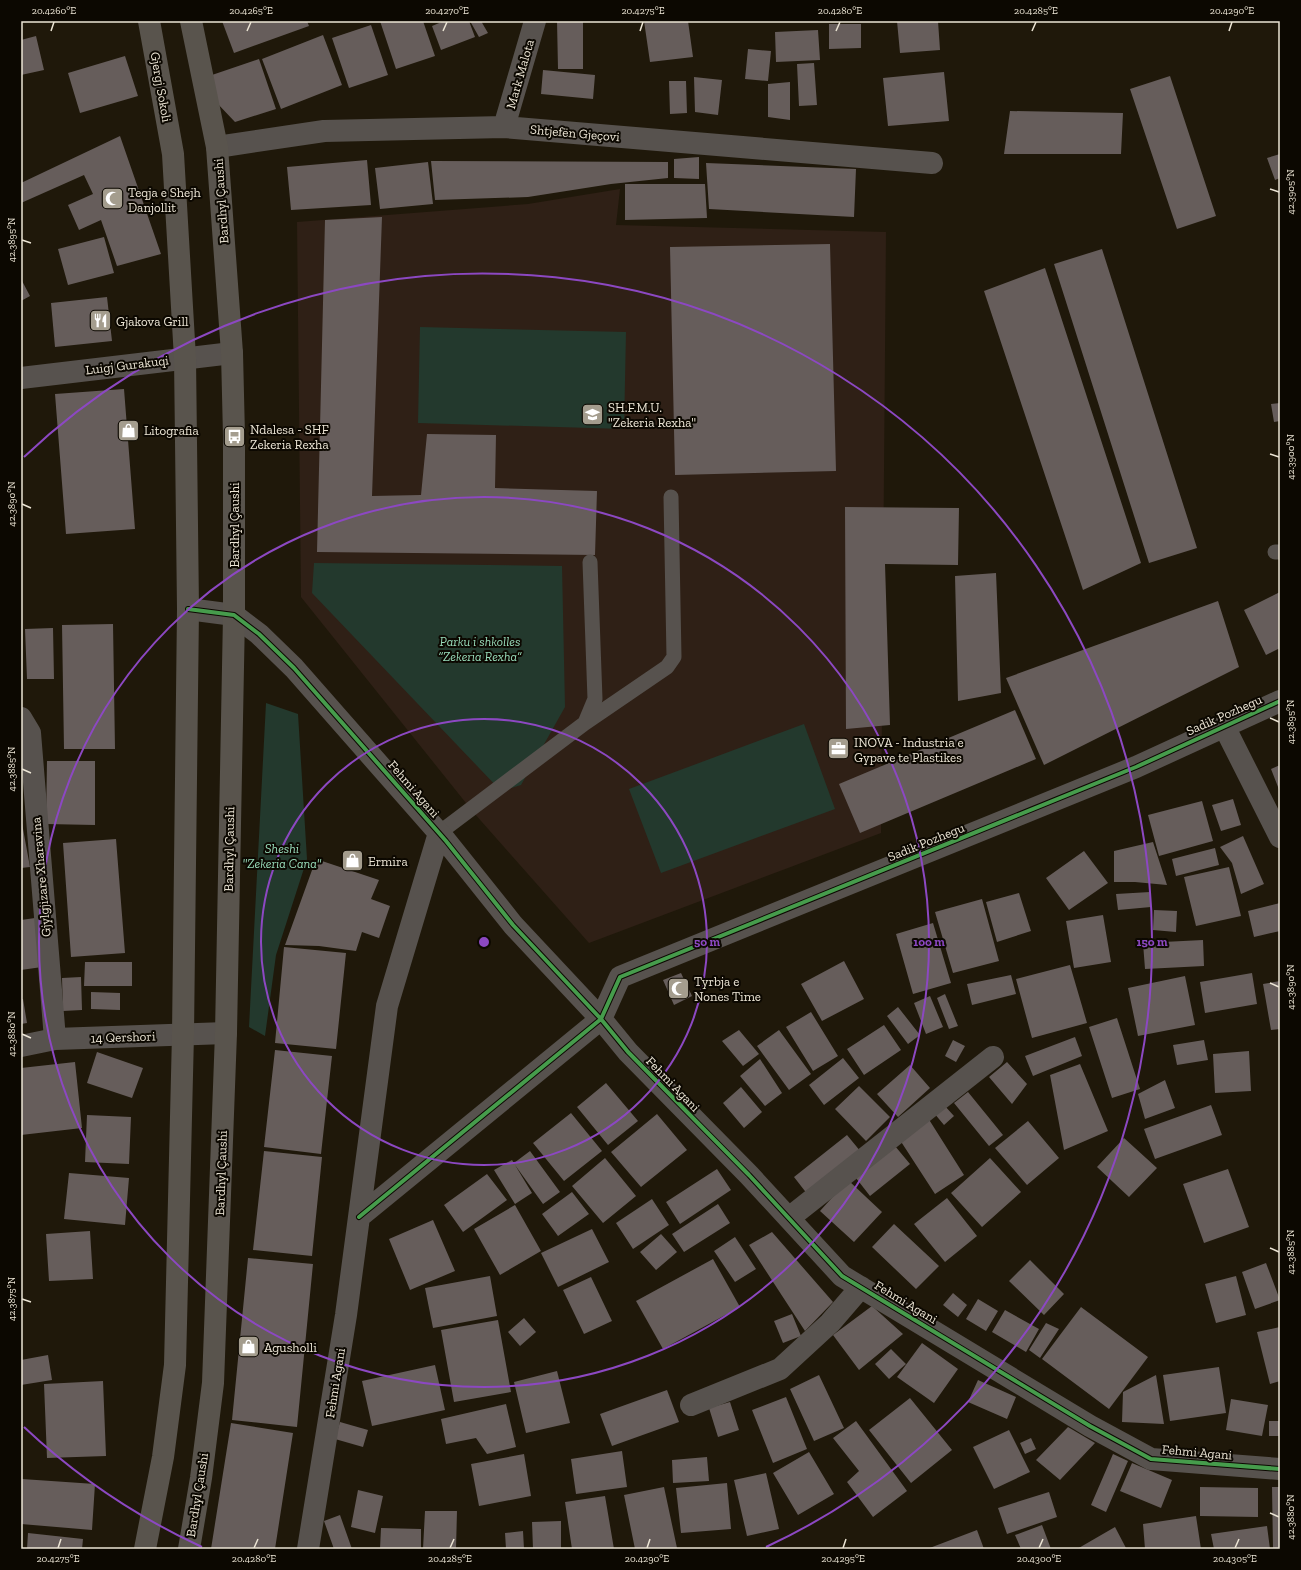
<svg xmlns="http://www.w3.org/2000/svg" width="1301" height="1570" viewBox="0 0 1301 1570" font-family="'Zilla Slab',serif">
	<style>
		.education { fill: #2f2016 }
		.green { fill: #23392d }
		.building { fill: #665d5b }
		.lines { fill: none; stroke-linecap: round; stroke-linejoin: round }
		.service { stroke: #57524e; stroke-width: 15 }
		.minor { stroke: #57524e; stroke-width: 22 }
		.secondary { stroke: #59544d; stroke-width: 22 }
		.cycleway-casing { stroke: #0c0801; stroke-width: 6 }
		.cycleway { stroke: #469c4c; stroke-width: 4 }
		.ticks { fill: none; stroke: #ece5d5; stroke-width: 1.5 }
		.ring { fill: none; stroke: #8c48c2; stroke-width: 2 }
		.labels { text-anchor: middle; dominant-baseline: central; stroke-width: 4; stroke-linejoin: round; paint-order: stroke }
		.street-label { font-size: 13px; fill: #ece5d5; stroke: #0c0801 }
		.poi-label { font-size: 13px; fill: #ece5d5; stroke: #0c0801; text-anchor: start }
		.park-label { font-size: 13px; font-style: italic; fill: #9db; stroke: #0c0801 }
		.centre { fill: #8c48c2; stroke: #0c0801; stroke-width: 2 }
		.ring-label { font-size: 12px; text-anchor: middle; font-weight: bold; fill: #8c48c2; stroke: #0c0801; stroke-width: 4; stroke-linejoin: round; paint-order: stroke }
		.neatline { fill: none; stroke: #ece5d5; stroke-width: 1.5 }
		.ticks-label { font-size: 10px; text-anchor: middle; fill: #ece5d5 }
	</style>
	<rect width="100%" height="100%" fill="#1f180a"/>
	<path class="education" d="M620,189l-4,36 270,7 -5,601 -292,110 -115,-130 -173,-216 -4,-375 231,-18z"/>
	<path class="green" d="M420,327l206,5 -2,97 -206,-6z
		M314,563l248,3 3,141 -44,78 -20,6 -189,-198z
		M266,703l32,11 9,145 -31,96 -11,81 -16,-9z
		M804,724l31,85 -174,64 -32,-84z"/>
	<path class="building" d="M222,21h85l2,5 -75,27z
		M380,21h43l12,35 -39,13z
		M444,21h25l6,16 -34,13 -9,-24z
		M470,21h11l7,12 -9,4z
		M557,21h26v48h-25z
		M644,21h44l5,36 -43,5z
		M897,21h41l2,29 -40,3z
		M829,24h32v24l-32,1z
		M371,25l17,50 -39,13 -17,-50z
		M818,30l2,30 -44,2 -1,-30z
		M323,35l19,50 -61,24 -19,-50z
		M36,36l8,34 -23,5v-35z
		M748,49l23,2 -3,30 -23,-2z
		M125,56l13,40 -58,17 -12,-40z
		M259,59l17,50 -41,13 -19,-20 -7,-26z
		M814,63l3,42 -18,1 -2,-42z
		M543,70l52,5 -2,24 -52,-5z
		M944,72l5,49 -61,5 -5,-48z
		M1170,76l46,140 -39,13 -47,-140z
		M694,77l28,3 -4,35 -23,-3z
		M669,81h17l1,32 -17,1z
		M790,82v38l-22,-3v-33z
		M1010,111l113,2 -2,41h-117z
		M120,136l41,118 -44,12 -16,-46 -22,10 -11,-25 25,-11 -9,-19 -63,28v-20z
		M1280,154v24l-5,2 -8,-22z
		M699,157v22l-25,-1v-19z
		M367,160l4,45 -80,5 -4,-43z
		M431,161l237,1v16l-57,6 -83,13 -93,3z
		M428,162l5,42 -53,5 -5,-41z
		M706,163l150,6 -2,48 -145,-8z
		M625,184h80l2,34 -82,2z
		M382,217l-10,279 49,-1 6,-61 69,1 -1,53 102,3 -2,64 -278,-3 8,-332z
		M104,237l10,36 -46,12 -10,-36z
		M830,244l6,227 -161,4 -5,-228z
		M1102,249l95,299 -48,15 -95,-299z
		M1045,268l96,295 -58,27 -99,-299z
		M21,279l9,17 -9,5z
		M107,297l5,44 -57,6 -4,-44z
		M124,389l11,140 -69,5 -11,-140z
		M1280,403v18l-6,1 -3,-18z
		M845,507l114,1 -1,57 -73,-1 5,161 -44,4z
		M996,573l5,120 -43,8 -3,-125z
		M1280,592v56l-14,7 -22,-45z
		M1218,601l21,66 -195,98 -38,-87z
		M113,624l2,125h-51l-2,-124z
		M53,628l1,51h-27l-2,-50z
		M1015,710l21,49 -176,74 -21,-49z
		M47,761h48v64l-49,-1z
		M1280,765v27l-9,-23z
		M1233,799l8,26 -20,6 -9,-26z
		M1202,801l11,40 -54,15 -11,-41z
		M21,818l9,49 -9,1z
		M1243,836l21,48 -23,10 -9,-31 -12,-16z
		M116,839l9,114 -54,4 -8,-114z
		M1153,842l14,43 -32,-3h-21v-31z
		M1215,848l4,17 -43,11 -4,-17z
		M1084,851l24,32 -39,27 -23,-32z
		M316,859l63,21 -8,19 19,7 -11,32 -17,-6 -6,19 -37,-5 -34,-1z
		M1229,867l12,49 -45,10 -12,-49z
		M1150,892l1,15 -33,3 -2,-16z
		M1019,893l12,38 -34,11 -11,-40z
		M982,899l17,62 -46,12 -18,-61z
		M1280,903v28l-26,6 -6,-26z
		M1154,910l23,1 -1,21 -23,-2z
		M1103,915l8,47 -37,6 -8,-47z
		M35,918l7,49 -21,3v-50z
		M933,923l18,60 -38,11 -17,-60z
		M1203,940l1,26 -59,3 -2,-26z
		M284,947l62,6 -10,96 -61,-6z
		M844,961l20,38 -42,22 -21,-37z
		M85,962h47v24h-48z
		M1070,965l17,58 -55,15 -16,-59z
		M681,973l11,23 -18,9 -11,-25z
		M1252,973l5,31 -52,9 -5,-31z
		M1011,975l5,19 -44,11 -5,-21z
		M1185,976l10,49 -57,11 -10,-48z
		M81,977l1,33 -19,1 -1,-33z
		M1280,981v48l-9,1 -8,-46z
		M91,992l29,1v17l-29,-1z
		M945,994l13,32 -9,3 -12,-31z
		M930,996l13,31 -17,7 -12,-31z
		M21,999h2l4,24 -6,1z
		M898,1007l22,28 -12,9 -21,-28z
		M811,1012l27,44 -25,15 -27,-44z
		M1117,1018l23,71 -28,9 -23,-71z
		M884,1025l17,25 -37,25 -17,-26z
		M739,1030l20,24 -16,12 -21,-25z
		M779,1030l32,44 -22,16 -32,-44z
		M1075,1037l7,19 -49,20 -8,-20z
		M953,1040l12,6 -9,16 -11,-6z
		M1204,1040l4,20 -31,5 -4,-20z
		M275,1050l57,6 -11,98 -57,-7z
		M1249,1051l2,40 -36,2 -2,-39z
		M97,1052l46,16 -11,30 -45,-15z
		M843,1058l16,20 -35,27 -15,-20z
		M760,1059l22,34 -17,13 -25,-30z
		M75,1062l7,66 -61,7v-67z
		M1007,1062l20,22 -15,20 -23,-27z
		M1080,1064l28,67 -44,19 -14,-75z
		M910,1065l20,23 -32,29 -21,-23z
		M1165,1080l10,28 -30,11 -7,-25z
		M606,1083l32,38 -30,24 -31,-38z
		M859,1086l31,31 -24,24 -31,-32z
		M741,1087l21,25 -18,16 -21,-25z
		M968,1092l35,43 -14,11 -35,-43z
		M944,1105l10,11 -10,9 -10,-12z
		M1211,1105l11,30 -67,24 -11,-30z
		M571,1113l31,38 -38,30 -31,-38z
		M657,1114l30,36 -46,37 -30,-35z
		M87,1115l44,2 -2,47 -44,-2z
		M928,1118l36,57 -29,19 -37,-57z
		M1028,1121l31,37 -32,27 -32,-37z
		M847,1135l14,17 -53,43 -14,-18z
		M1124,1138l33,30 -28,29 -32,-30z
		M895,1146l15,18 -40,32 -14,-18z
		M264,1151l58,6 -10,99 -59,-6z
		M530,1151l30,41 -17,12 -28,-39 17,28 -17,11 -21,-34 18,-10 2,3z
		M605,1158l31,38 -33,27 -31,-37z
		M990,1158l31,34 -39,35 -31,-34z
		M717,1169l14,21 -51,34 -14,-22z
		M1228,1169l21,58 -45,16 -21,-59z
		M69,1173l60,5 -4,47 -61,-6z
		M487,1174l20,26 -44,32 -19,-27z
		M848,1180l34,32 -28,30 -34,-31z
		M572,1192l17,22 -31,22 -16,-22z
		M947,1198l30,38 -32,26 -31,-38z
		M652,1199l17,26 -36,24 -17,-26z
		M718,1204l12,19 -46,29 -12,-18z
		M515,1205l26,46 -41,24 -26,-46z
		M433,1220l22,51 -45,19 -21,-51z
		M894,1224l45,42 -23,23 -44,-42z
		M592,1229l17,33 -51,25 -17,-34z
		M90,1231l3,48 -44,2 -3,-47z
		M772,1232l61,70 -28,29 -56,-86z
		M661,1234l16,18 -21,18 -16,-18z
		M735,1237l21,32 -21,13 -21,-31z
		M248,1258l65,6 -16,163 -65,-7z
		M713,1259l27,48 -77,42 -27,-48z
		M1030,1260l34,34 -20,21 -35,-34z
		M1266,1263l14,37 -25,9 -13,-37z
		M490,1276l7,40 -64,12 -8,-40z
		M1236,1276l10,39 -30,8 -11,-39z
		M591,1277l21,44 -28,13 -21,-44z
		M953,1293l14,12 -9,12 -15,-12z
		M978,1299l20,12 -12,20 -20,-12z
		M872,1306l31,28 -44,36 -26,-35z
		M1081,1307l67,50 -39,52 -67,-50z
		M1005,1310l34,19 -13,23 -34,-20z
		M792,1314l9,22 -18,7 -9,-22z
		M524,1318l12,14 -16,14 -12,-14z
		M498,1320l13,72 -57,10 -13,-72z
		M1046,1323l13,6 -19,29 -11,-8z
		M1280,1327v54l-10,3 -13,-52z
		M922,1343l36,26 -24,34 -37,-26z
		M891,1349l15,15 -17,15 -14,-15z
		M48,1355l4,25 -31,5v-25z
		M435,1365l10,45 -73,16 -10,-45z
		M1219,1367l7,46 -56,8 -7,-46z
		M557,1371l13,52 -44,10 -12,-51z
		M819,1375l25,53 -30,13 -24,-52z
		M1156,1375l8,49 -42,-2 1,-30z
		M978,1380l38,17 -9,22 -39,-17z
		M103,1381l3,75 -59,2 -3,-74z
		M667,1390l12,32 -67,24 -12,-32z
		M786,1397l21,52 -34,14 -21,-53z
		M910,1398l42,52 -41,33 -42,-53z
		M1231,1399l37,6 -6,31 -36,-6z
		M730,1402l9,28 -21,7 -9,-29z
		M506,1404l10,43 -29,7 -11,-16 -30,6 -5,-25z
		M856,1421l51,70 -34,26 -26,-35 12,-11 -26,-33z
		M1269,1421h11v15h-11z
		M340,1422l28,8 -5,17 -28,-8z
		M231,1423l62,10 -18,116h-64z
		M1068,1427l27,16 -35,37 -24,-20z
		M1009,1430l21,42 -36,17 -21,-42z
		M1031,1438l5,11 -11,5 -5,-11z
		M622,1451l5,36 -51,7 -5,-35z
		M809,1452l25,42 -36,21 -25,-42z
		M524,1454l7,42 -52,10 -8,-42z
		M1113,1454l15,7 -22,51 -15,-7z
		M707,1457l2,24 -36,2 -1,-23z
		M1132,1463l40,17 -11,28 -41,-17z
		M766,1473l13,56 -32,7 -13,-56z
		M22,1479l73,5 -3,46 -71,-6z
		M727,1483l4,46 -50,4 -5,-45z
		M664,1487l13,61 -42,1 -11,-54z
		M1200,1487l58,1v29l-58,-1z
		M1272,1487h8v62h-7z
		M358,1490l25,6 -8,37 -24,-6z
		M1049,1492l8,25 -50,17 -9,-26z
		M605,1496l9,53h-42l-7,-47z
		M425,1511h32l-1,38h-33z
		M340,1515l12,34h-18l-10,-28z
		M1196,1516l5,33h-56l-2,-25z
		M561,1521v28h-28l-1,-27z
		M1042,1525l9,24h-30l-6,-14z
		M1267,1526l3,23h-56l-3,-15z
		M1115,1527l11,21 -49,1z
		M381,1528l40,1v20h-41z
		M977,1530l7,19h-57z
		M523,1531l1,18h-18l-1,-16z
		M28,1533l55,6 -1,10h-55z"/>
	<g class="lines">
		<path class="service" d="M1275,552h5
			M585,723l82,-56 7,-10 -3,-160
			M439,833l146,-110 10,-24 -5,-137"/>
		<path class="minor" d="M504,127l31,-106
			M217,147l107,-16 180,-4 428,36
			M21,378l211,-25
			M188,609l46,6 25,19 35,34 152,173 67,84 88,94 27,33 121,123 93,101 248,150 61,33 129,10
			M21,718l9,15 25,306
			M1224,726l56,111
			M21,1046l34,-7 171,-6
			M359,1217l242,-198 19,-42 516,-210 144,-66
			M789,1218l204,-161
			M691,1405l89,-36 50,-46 31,-36
			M308,1549l38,-234 41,-309 52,-173"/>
		<path class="secondary" d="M145,1549l18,-92 12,-92 8,-331 5,-425 -3,-251 -12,-204 -24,-133
			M189,1549l12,-71 12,-95 13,-350 8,-418v-179l-2,-83 -15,-206 -26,-126"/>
		<defs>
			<path id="cycleway" d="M188,609l46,6 25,19 35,34 152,173 67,84 88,94 27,33 121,123 93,101 248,150 61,33 129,10
				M359,1217l242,-198 19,-42 516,-210 144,-66"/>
		</defs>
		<use href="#cycleway" class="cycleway-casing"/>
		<use href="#cycleway" class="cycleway"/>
	</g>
	<path class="ticks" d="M51,31l3,-9M247,31l4,-9M443,31l4,-9M640,31l3,-9M836,31l4,-9M1032,31l4,-9M1229,31l3,-9M1270,189l9,3M22,240l9,3M1270,454l9,3M22,504l9,4M1270,718l9,4M22,769l9,4M1270,983l9,4M22,1034l9,4M1270,1248l9,4M22,1299l9,3M1270,1513l9,4M58,1548l3,-9M254,1548l4,-9M450,1548l4,-9M647,1548l3,-9M843,1548l3,-9M1039,1548l4,-9M1235,1548l4,-9"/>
	<g class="ring">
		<circle cx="484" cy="942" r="223"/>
		<circle cx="484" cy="942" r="445"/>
		<path d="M202 1547A668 668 0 0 1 24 1427M24 457A668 668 0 1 1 766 1547"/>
	</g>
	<defs>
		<symbol id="mosque-square" viewBox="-11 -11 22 22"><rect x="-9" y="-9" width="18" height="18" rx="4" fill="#a49d8e" stroke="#0c0801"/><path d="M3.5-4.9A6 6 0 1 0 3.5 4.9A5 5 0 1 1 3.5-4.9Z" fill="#fff"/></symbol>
		<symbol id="restaurant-square" viewBox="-11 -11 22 22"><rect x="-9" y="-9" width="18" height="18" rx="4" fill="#a49d8e" stroke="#0c0801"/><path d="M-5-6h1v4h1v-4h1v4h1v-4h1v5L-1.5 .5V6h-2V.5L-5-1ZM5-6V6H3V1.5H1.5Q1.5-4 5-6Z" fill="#fff"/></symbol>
		<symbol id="school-square" viewBox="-11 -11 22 22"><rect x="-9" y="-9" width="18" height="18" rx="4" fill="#a49d8e" stroke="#0c0801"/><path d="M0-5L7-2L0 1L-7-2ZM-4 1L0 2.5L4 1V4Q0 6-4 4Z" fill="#fff"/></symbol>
		<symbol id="shop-square" viewBox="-11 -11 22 22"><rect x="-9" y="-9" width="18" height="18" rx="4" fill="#a49d8e" stroke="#0c0801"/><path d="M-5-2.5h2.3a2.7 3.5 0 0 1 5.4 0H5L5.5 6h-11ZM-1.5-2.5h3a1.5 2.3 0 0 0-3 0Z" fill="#fff"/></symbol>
		<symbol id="bus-square" viewBox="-11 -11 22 22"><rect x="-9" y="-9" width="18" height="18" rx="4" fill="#a49d8e" stroke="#0c0801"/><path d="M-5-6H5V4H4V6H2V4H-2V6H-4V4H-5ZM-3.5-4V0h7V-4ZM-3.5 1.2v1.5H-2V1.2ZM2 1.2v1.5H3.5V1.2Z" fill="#fff"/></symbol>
		<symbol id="office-square" viewBox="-11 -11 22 22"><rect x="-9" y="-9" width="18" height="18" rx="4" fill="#a49d8e" stroke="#0c0801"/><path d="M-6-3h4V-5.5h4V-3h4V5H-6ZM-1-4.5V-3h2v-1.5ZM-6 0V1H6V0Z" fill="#fff"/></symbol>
	</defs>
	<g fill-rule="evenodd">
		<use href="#mosque-square" x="100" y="186" width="25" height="25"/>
		<use href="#restaurant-square" x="88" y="308" width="25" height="25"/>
		<use href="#school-square" x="580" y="402" width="25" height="25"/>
		<use href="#shop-square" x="116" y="418" width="25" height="25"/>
		<use href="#bus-square" x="222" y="424" width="25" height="25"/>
		<use href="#office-square" x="826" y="736" width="25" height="25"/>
		<use href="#shop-square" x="340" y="848" width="25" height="25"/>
		<use href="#mosque-square" x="666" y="976" width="25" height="25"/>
		<use href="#shop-square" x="236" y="1334" width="25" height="25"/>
	</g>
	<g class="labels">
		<g class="street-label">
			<text transform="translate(520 74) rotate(-74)">Mark Malota</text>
			<text transform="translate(161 87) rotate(80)">Gjergj Sokoli</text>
			<text transform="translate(575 133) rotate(5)">Shtjefën Gjeçovi</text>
			<text transform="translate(221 201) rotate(-94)">Bardhyl Çaushi</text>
			<text transform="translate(127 365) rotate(-7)">Luigj Gurakuqi</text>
			<text transform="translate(234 525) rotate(-90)">Bardhyl Çaushi</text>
			<text transform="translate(1224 715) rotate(-24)">Sadik Pozhegu</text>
			<text transform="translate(414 789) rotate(49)">Fehmi Agani</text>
			<text transform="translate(926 842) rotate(-22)">Sadik Pozhegu</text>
			<text transform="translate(229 849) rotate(-89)">Bardhyl Çaushi</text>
			<text transform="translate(41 877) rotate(-95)">Gjylgjizare Xharavina</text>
			<text transform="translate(123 1037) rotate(-2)">14 Qershori</text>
			<text transform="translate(673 1084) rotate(46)">Fehmi Agani</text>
			<text transform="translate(221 1173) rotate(-88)">Bardhyl Çaushi</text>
			<text transform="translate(906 1302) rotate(31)">Fehmi Agani</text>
			<text transform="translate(335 1383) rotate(-81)">Fehmi Agani</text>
			<text transform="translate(1197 1452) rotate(5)">Fehmi Agani</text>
			<text transform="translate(197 1495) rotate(-81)">Bardhyl Çaushi</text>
		</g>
		<g class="poi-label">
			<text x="128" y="192">Teqja e Shejh<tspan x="128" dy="15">Danjollit</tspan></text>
			<text x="116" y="321">Gjakova Grill</text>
			<text x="608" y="407">SH.F.M.U.<tspan x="608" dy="15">"Zekeria Rexha"</tspan></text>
			<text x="250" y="429">Ndalesa - SHF<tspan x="250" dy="15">Zekeria Rexha</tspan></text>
			<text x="144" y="430">Litografia</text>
			<text x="854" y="742">INOVA - Industria e<tspan x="854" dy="15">Gypave te Plastikes</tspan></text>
			<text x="368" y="861">Ermira</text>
			<text x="694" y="981">Tyrbja e<tspan x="694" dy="15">Nones Time</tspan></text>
			<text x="264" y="1347">Agusholli</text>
		</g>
		<g class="park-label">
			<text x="480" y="641">Parku i shkolles<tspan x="480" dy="15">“Zekeria Rexha”</tspan></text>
			<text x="282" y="848">Sheshi<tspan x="282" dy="15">"Zekeria Cana"</tspan></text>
		</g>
	</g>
	<circle cx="484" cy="942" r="6" class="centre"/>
	<g class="ring-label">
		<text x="707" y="946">50 m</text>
		<text x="929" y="946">100 m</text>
		<text x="1152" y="946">150 m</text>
	</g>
	<rect width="1301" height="1570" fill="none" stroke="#0c0801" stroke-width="44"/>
	<rect x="22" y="22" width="1257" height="1526" class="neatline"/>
	<g class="ticks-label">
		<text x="54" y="14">20.4260°E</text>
		<text x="251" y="14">20.4265°E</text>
		<text x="447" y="14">20.4270°E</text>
		<text x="643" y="14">20.4275°E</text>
		<text x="840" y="14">20.4280°E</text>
		<text x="1036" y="14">20.4285°E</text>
		<text x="1232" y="14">20.4290°E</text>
		<text transform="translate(1290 192) rotate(-90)" y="4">42.3905°N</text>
		<text transform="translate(11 240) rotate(-90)" y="4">42.3895°N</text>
		<text transform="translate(1290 457) rotate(-90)" y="4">42.3900°N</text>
		<text transform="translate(11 504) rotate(-90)" y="4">42.3890°N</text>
		<text transform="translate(1290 722) rotate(-90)" y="4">42.3895°N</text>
		<text transform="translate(11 769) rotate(-90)" y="4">42.3885°N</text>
		<text transform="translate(1290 987) rotate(-90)" y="4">42.3890°N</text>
		<text transform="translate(11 1034) rotate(-90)" y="4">42.3880°N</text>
		<text transform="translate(1290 1252) rotate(-90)" y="4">42.3885°N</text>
		<text transform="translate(11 1299) rotate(-90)" y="4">42.3875°N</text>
		<text transform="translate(1290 1517) rotate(-90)" y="4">42.3880°N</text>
		<text x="58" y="1562">20.4275°E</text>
		<text x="254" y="1562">20.4280°E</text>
		<text x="450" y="1562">20.4285°E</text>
		<text x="647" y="1562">20.4290°E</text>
		<text x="843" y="1562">20.4295°E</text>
		<text x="1039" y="1562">20.4300°E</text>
		<text x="1235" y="1562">20.4305°E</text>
	</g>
</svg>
